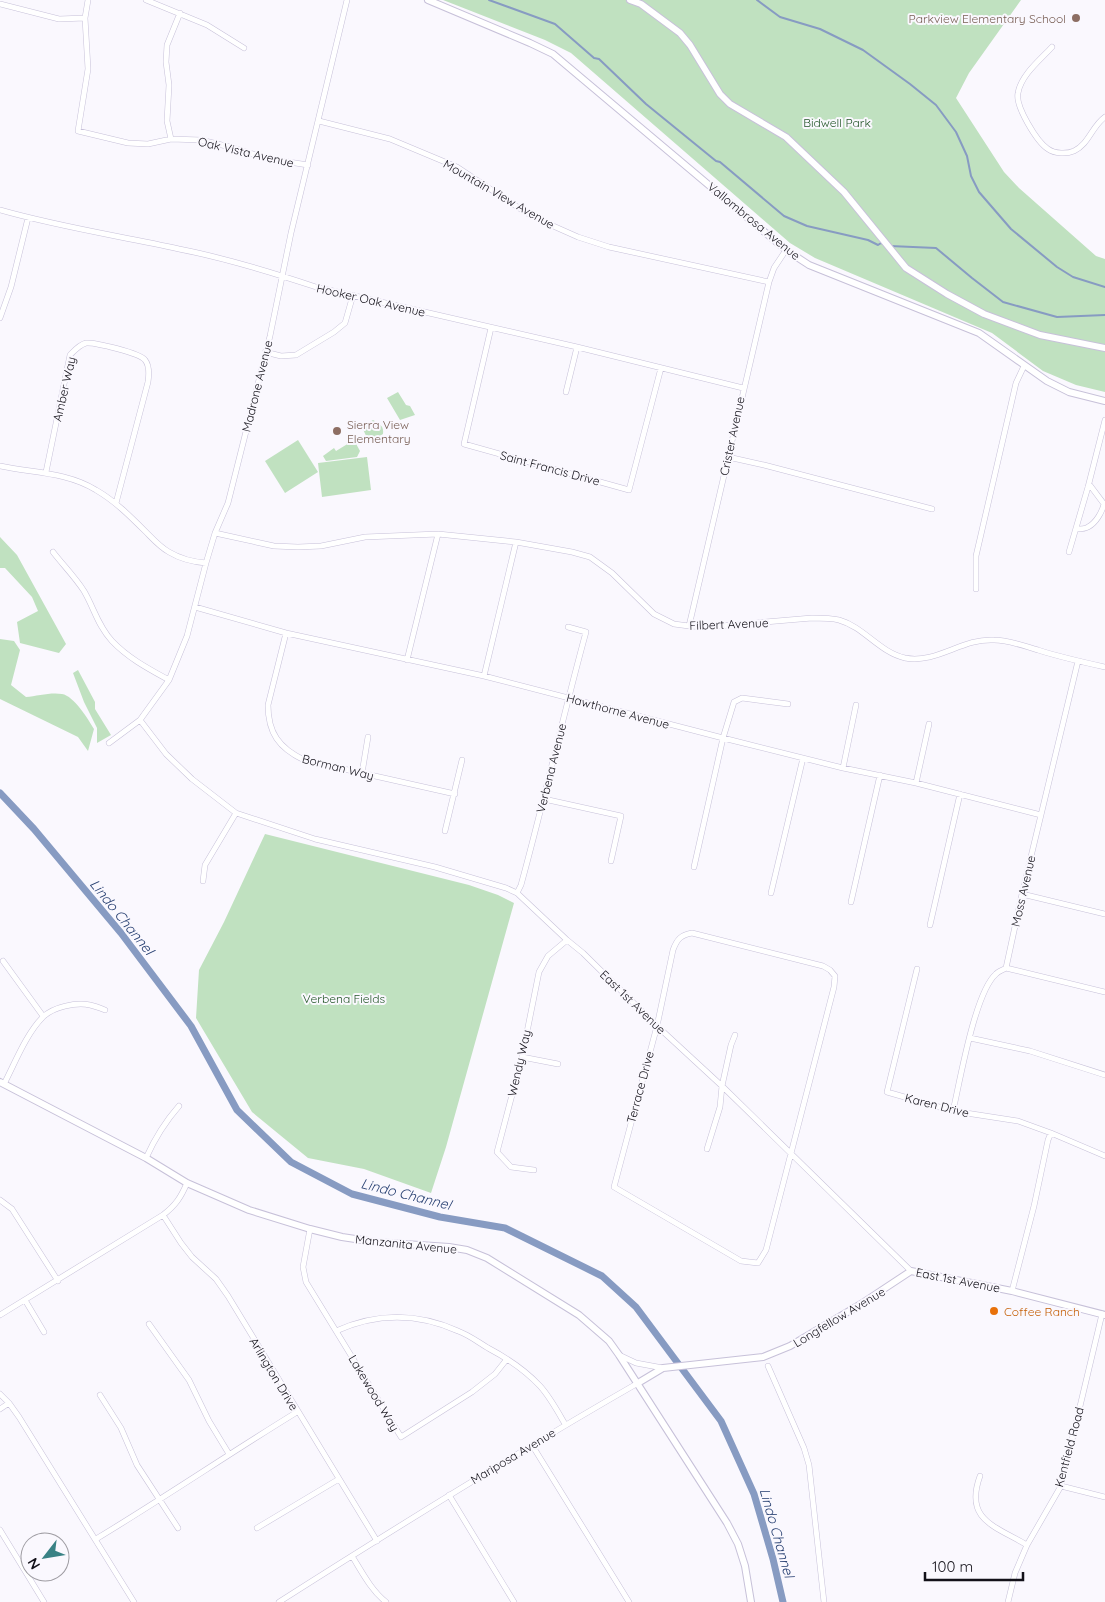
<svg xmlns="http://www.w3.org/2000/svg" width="1105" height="1602" viewBox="0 0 1105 1602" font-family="Quicksand,sans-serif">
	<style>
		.green { fill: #c0e1c0 }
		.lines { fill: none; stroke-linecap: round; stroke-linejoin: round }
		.stream { stroke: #879bc2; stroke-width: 2 }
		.canal { stroke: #879bc2; stroke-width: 7 }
		.minor-casing { stroke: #c7c1d9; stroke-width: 6 }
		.tertiary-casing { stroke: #c7c1d9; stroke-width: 8 }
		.minor { stroke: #fff; stroke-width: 5 }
		.tertiary { stroke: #fff; stroke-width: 6 }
		.education-dot { fill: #8d6e63; stroke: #faf8fe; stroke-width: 2 }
		.food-dot { fill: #e8710a; stroke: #faf8fe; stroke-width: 2 }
		.labels { text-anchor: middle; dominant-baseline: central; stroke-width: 4; stroke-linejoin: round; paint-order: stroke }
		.education-label { font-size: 12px; fill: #785e54; stroke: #faf8fe; text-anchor: end }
		.park-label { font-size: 12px; fill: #225527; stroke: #faf8fe }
		.street-label { font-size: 12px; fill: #131119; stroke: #faf8fe }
		.food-label { font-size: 12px; fill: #c56008; stroke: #faf8fe; text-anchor: start }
		.water-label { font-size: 14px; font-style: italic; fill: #284072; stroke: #faf8fe }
	</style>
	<rect width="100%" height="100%" fill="#faf8fe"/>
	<path class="green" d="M443,0h578l-52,73 -13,25 48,74 15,16 77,68 9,3v133l-29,-7 -33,-14 -51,-38 -177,-75 -25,-15 -219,-190 -26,-13z
		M398,392l8,13 4,1 5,9 -15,5 -13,-22z
		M373,420c7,4 11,6 10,14l-10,6 -6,-2 -5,-11z
		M298,440l20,32 -33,21 -20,-32z
		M354,440l6,11 -3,6 -31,4 -3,-5 11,-8 2,3z
		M367,457l4,33 -49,7 -4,-34z
		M0,537l17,18 49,89 -7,9 -39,-10 -3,-21 21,-11 -6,-14 -27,-29h-5z
		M0,639l14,2 6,9 -9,35 15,12c11,-1 25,-5 36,-3 12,2 26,25 32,35l-6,22 -10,-14 -78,-38z
		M78,670l17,32v7l16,26 -14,8v-15l-13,-26 -11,-29z
		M265,834l204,51 29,10 16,8 -68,244 -15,46 -67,-24 -56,-11 -56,-46 -56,-94 3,-48 25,-48z"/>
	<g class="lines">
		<path class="stream" d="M489,0l66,24 39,34 5,1 47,45 70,57 4,1 64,54 23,10 61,14 10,5 3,-2 3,1
			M757,0l23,17 40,12 43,21 47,34 26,21 20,27 11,24 4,20 8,16 32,37 46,38 16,10 32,10
			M890,246l46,2 36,30 31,24 54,15 48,-2"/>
		<path class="canal" d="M0,793l34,36 87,104 70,93 46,84 54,52 61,32 88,23 65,11 97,48 34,31 85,114 33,73 19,65 10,43"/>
		<defs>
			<path id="minor" d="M88,0l-3,18 3,51 -10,62 50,12 20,1 23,-5 30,1 25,6 44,13 38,6
				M146,0l61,25 37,23
				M0,4l59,15 26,-1
				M1052,47c-12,13 -31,28 -34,46 -3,13 19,49 30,56 7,5 19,5 26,2 15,-7 18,-25 31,-34
				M319,121l71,18 67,28 68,45 26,13 27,12 31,10 160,35
				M171,139l-4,-18 2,-36 -3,-23 1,-17 13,-32
				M0,210c59,17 120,26 179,39 46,9 92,23 137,38l261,60 166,41
				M0,318l11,-31 17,-69
				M491,328l-27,116 165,46 32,-122
				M265,352l16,4 15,-1 38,-23 11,-9 8,-28
				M566,392l11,-45
				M728,457l36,8 168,44
				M0,466c33,7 67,6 96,24 19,11 34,26 50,42 7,7 14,15 23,20 10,6 25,10 37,11
				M46,472l24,-117c5,-5 9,-10 16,-12 8,-1 54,10 59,17 5,6 4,15 3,22l-32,121
				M1076,529c3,0 9,0 12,-2 8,-4 14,-15 16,-23l-15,-20
				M215,533l59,13 24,1 23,-1 44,-9 73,-3 78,8 56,10 18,5 22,16 42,41 20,10 15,2 19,1 104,-9c9,0 19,0 27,2 25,7 40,32 66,38 32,6 57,-20 89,-18 15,0 30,6 44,10 22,7 44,12 67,17
				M53,552c10,13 22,25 31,39 10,17 14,35 28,50 16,17 37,28 57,39
				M1069,552l19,-65 17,-67
				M976,589v-33l40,-173 8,-17
				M195,607l91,26 198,43 239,62 120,30 73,15 125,32
				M689,626l80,-344 5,-14 12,-18
				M286,633l-18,72c0,28 11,43 36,55l151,34
				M407,660l31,-126
				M484,676l32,-134
				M140,720l26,34 26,25 44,34 79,26 120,28 71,21 11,5 50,47 16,13 74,73 65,60 189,185
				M109,743l31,-23 29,-40 18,-44 19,-73 9,-30 13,-30 42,-167 21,-103 56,-233
				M843,768l13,-63
				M362,773l6,-36
				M916,783l13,-59
				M544,799l77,17 -10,45
				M445,831l17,-71
				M694,867l29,-129 11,-36 8,-4 46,6
				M203,881l2,-16 31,-52
				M517,893l4,-8c23,-84 42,-169 65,-253l-18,-5
				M771,893l32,-135
				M1022,894l83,20
				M851,902l29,-127
				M930,925l30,-131
				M692,933l131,33 7,4 5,6 -1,11 -68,263 -8,13 -17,-2 -127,-74 43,-161 16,-76c4,-11 8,-15 19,-17z
				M3,961l40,55
				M1006,968l99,24
				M917,969l-30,123 66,19 65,10 33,12 54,23
				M970,1038l60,13 75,24
				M522,1057l36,7
				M4,1084c11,-21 22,-50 39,-67 10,-10 33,-15 47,-12 5,1 10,3 15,5
				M953,1111c7,-30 22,-119 43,-137 2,-3 7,-4 10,-6l16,-74 56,-233
				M707,1149l13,-42 2,-21 9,-41 4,-10
				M146,1158c9,-20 18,-35 33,-52
				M534,1170l-23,-3 -14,-15 25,-95 17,-85 9,-16 19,-16
				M0,1200l12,9 46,72
				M163,1215l18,28 11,14 24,22 12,17 149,245
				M310,1229l-7,38 3,15 95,155 71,-45 23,-18 12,-15
				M1012,1291l22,-85 14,-66 3,-7
				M25,1300l19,32
				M0,1315l163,-100c13,-10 18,-18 24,-32
				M149,1324l40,56 20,41 20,33
				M336,1331c40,-18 82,-18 122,0 11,4 20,11 30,17 19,10 37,22 52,38 10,11 18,26 25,38
				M619,1355l17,8 27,5
				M768,1366l36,82 5,17 15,137
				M0,1394l9,9 10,14 115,185
				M100,1395l21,33 16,37 41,63
				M0,1409l9,-6
				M532,1445l97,157
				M980,1476c-16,44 15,50 47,69
				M1061,1486l44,11
				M449,1495l65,107
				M257,1528l82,-49
				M0,1530l44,72
				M96,1539c68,-41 134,-86 201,-127
				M352,1556c10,16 19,34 34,46
				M279,1602c118,-75 237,-149 359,-219
				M1008,1602l7,-29 12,-28 34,-59 41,-172"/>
			<path id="tertiary" d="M428,0l102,43 23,11 233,196 23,15 170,68 68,48 22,11 36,9
				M630,0l11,4 39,29 10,12 30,49 10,10 56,33 58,55 62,76 41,26 37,20 56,21 65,13
				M0,1082l146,76 41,25 62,27 61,19 32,8 33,5 74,5 18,3 20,8 92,57 30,26 10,14 108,168 11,21 7,22 6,36
				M638,1383l25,-15 100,-11 27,-11 71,-42 50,-33 101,20 93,24"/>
		</defs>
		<use href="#minor" class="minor-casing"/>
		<use href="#tertiary" class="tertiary-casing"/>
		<use href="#minor" class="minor"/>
		<use href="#tertiary" class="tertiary"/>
	</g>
	<g class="education-dot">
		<circle cx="1076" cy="18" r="5"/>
		<circle cx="337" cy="431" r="5"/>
	</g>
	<circle class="food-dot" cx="994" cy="1311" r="5"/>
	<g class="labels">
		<g class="education-label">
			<text x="1066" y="18">Parkview Elementary School</text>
			<text x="347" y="424" text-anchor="start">Sierra View<tspan x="347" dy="14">Elementary</tspan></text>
		</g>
		<g class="park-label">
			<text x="837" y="122">Bidwell Park</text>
			<text x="344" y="998">Verbena Fields</text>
		</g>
		<g class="street-label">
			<text transform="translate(246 152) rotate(13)">Oak Vista Avenue</text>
			<text transform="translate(499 194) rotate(30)">Mountain View Avenue</text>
			<text transform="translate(754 221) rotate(39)">Vallombrosa Avenue</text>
			<text transform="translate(371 300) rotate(13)">Hooker Oak Avenue</text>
			<text transform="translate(257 386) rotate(-76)">Madrone Avenue</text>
			<text transform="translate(64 389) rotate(-77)">Amber Way</text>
			<text transform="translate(732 436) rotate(-78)">Crister Avenue</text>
			<text transform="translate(550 468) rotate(15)">Saint Francis Drive</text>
			<text transform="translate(729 624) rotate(-2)">Filbert Avenue</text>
			<text transform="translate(618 711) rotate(15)">Hawthorne Avenue</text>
			<text transform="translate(338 767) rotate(14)">Borman Way</text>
			<text transform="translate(551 768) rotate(-76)">Verbena Avenue</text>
			<text transform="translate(1023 891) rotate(-77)">Moss Avenue</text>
			<text transform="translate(633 1002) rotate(44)">East 1st Avenue</text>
			<text transform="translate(519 1063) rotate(-77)">Wendy Way</text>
			<text transform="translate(640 1087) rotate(-75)">Terrace Drive</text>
			<text transform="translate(937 1105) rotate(14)">Karen Drive</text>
			<text transform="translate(406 1244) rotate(6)">Manzanita Avenue</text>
			<text transform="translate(958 1280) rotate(11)">East 1st Avenue</text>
			<text transform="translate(839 1317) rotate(-31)">Longfellow Avenue</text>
			<text transform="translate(274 1374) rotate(59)">Arlington Drive</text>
			<text transform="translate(374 1393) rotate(59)">Lakewood Way</text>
			<text transform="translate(1069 1447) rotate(-75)">Kentfield Road</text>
			<text transform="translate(513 1456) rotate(-31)">Mariposa Avenue</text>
		</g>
		<g class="food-label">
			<text x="1004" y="1311">Coffee Ranch</text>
		</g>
		<g class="water-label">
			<text transform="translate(122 917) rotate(51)">Lindo Channel</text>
			<text transform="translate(406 1194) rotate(14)">Lindo Channel</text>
			<text transform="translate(777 1533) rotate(74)">Lindo Channel</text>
		</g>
	</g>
	<g transform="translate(45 1557) rotate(239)"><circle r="24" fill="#faf8fe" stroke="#9e9ca2"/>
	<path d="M0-4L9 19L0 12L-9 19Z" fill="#398285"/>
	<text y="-8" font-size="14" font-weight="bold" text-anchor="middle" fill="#131119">N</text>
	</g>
	<path d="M925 1572v8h98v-8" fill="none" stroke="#131119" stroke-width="2.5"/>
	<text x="932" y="1572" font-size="15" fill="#131119" stroke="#faf8fe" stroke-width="4" paint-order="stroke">100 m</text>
</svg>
